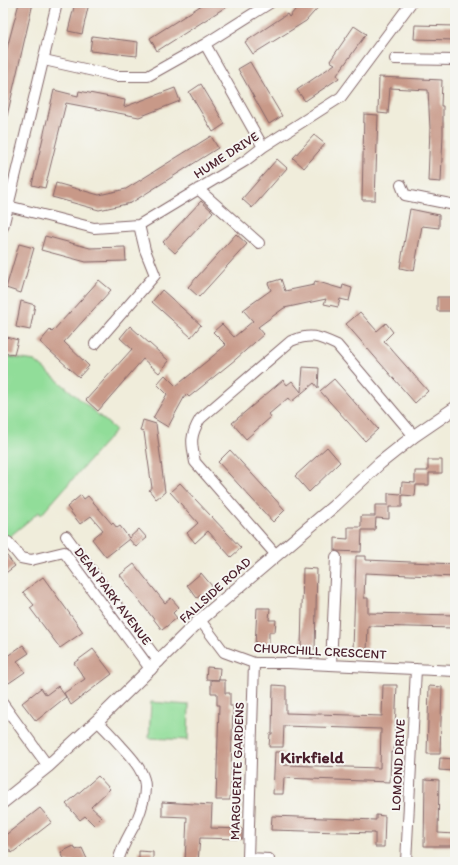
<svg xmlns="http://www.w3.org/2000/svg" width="458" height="865" viewBox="0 0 458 865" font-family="Itim,sans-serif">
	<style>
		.green { fill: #91dd99; stroke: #6e7e62 }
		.building { fill: #c89988 }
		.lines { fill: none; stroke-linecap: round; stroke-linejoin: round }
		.minor-casing { stroke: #846769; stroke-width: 12 }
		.tertiary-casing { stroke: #846769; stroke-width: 14 }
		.minor { stroke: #fff; stroke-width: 10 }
		.tertiary { stroke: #fff; stroke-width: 12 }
		.labels { text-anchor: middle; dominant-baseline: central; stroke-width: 4; stroke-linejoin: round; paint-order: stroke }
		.street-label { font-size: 13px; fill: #4a1f2b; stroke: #f6f6f2 }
		.district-label { font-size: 17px; font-weight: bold; fill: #4a1f2b; stroke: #f6f6f2 }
	</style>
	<rect width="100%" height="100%" fill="#f6f6f2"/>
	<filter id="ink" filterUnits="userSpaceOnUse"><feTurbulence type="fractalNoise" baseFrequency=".025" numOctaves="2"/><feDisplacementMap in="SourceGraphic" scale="8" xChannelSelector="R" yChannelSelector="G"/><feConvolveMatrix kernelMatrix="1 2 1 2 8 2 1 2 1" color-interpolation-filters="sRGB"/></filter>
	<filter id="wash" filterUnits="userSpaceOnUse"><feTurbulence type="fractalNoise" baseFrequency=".012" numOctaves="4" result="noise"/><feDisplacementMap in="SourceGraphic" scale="16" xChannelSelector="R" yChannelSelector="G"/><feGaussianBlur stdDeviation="0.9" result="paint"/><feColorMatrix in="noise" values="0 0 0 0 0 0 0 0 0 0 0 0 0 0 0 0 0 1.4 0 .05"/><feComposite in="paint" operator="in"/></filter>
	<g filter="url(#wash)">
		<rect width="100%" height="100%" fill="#f0eddb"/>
		<path class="green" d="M3,356l32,5 81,69 -75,85 -2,-3 -36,30z
			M151,702l38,3 -1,35 -39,-2z"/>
		<g id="blocks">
			<path class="building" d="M19,3h14l-26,113h-4v-53z
				M75,3h14l-7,31 -14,-3z
				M205,3h27l-75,48 -7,-13z
				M301,3h21l-16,18 -53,33 -8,-12 42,-28 2,3z
				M415,25l40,1v14l-41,-1z
				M354,26l12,8 -29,41 2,3 -34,23 -8,-11 38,-26 -5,-3z
				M92,36l46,6 -1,14 -47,-5z
				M250,62l32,54 -13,8 -31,-55z
				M379,77l63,3 -1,26h2v28l-2,48 -13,-1 2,-53 -2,-38 -38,-2 -2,26 -10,-1z
				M201,84l24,40 -12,8 -24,-40z
				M175,88l5,13 -41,16 -73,-14 -21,85 -13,-3 22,-95 24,6 1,-5 46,9 -1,7z
				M364,114l14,1 -3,85h-13z
				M314,135l11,9 -21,24 -11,-10z
				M211,136l7,12 -87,55 -32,7 -47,-13 4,-14 43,12 27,-6z
				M277,159l10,9 -35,40 -10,-9z
				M201,201l12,11 -38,41 -12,-11z
				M410,209l29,6v13l-17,-2 -8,45 -14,-3z
				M236,234l11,10 -48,53 -11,-10z
				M45,236l45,12 35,-1 1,14 -40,1 -45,-12z
				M19,244l15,4 -13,45 -15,-5z
				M281,279l4,12 29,-6 1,-4 27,8 1,-4 9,3 -3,13 -9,-2 -2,8 -14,-3 2,-5 -42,9 -26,19 6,7 -28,25 -47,38 -3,-3 -18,33 -15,-9 14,-24 -10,-10 8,-9 11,11 31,-25 19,-16 -13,-13 9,-8 12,13 19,-16 -10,-11 28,-20 -3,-7z
				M99,280l12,10 -47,52 25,24 -10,11 -39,-35 10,-12 2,2z
				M162,290l39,35 -10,12 -39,-35z
				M437,297h18v14h-18z
				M21,301l14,4 -5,25 -14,-3z
				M360,312l17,19 9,-8 7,9 -9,9 44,50 -13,12 -69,-79z
				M130,326l39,35 -10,12 -16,-14 -45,52 -12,-11 46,-51 -12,-11z
				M3,336l15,4 -4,15 -11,-2z
				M303,367l16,1 -1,20 -4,-5 -23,19 -3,-4 -19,16 2,3 -25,22 -14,-16 51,-43 4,5 5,-4 9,11z
				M334,379l44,50 -13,12 -45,-50z
				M143,420l13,4 9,68 -9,7 -7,-9 3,-2 -8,-56 -4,-1z
				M327,447l13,15 -31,30 -14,-16z
				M230,450l55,60 -12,12 -55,-60z
				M428,460h14v13h-13v12h-13l-1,11 -13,-1v12h-13v12l-13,-1 -1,12h-13l-1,22 -26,-1v-13l13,1v-12h13v-11h14v-11h13v-12l13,1 1,-12 13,1v-12h13z
				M180,483l61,65 -10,9 -23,-26 -13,12 -8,-10 11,-10 -28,-31z
				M81,495l3,4 4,-3 24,28 1,-1 4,5 3,-2 9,12 10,-9 8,9 -11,9 -7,-8 -23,18 -14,-18 11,-9 -12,-14 -11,8 -13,-17z
				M3,551l12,15 -12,9z
				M356,556h10v4l89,4v13l-90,-4 -1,25h4v15l87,2 -1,13 -86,-2 -1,25 -14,-1z
				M134,564l31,39 6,-5 8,9 -6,6 4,5 -15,12 -42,-55z
				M303,568l14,1 -2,80 -14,-1z
				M201,573l11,13 -15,12 -10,-13z
				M43,577l40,55 -23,16 -30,-40 4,-3 -11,-13z
				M257,608h13l-1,12h7l-1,12h-6v14h-14z
				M23,645l6,8 -12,8 8,11 -16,11 -6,-7v-17z
				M93,649l19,25 -41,31 -7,-12 21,-14 -11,-16z
				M207,667l13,1 -1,12 -13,-1z
				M211,680h14v13h5v13h3l-3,94h-14l3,-95h-2v-12h-6z
				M273,685l13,1v27l96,3 1,-31h14l-3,68 -3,-1 -1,30 -106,-4 -1,16h-10l2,-42h9v13l96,3 1,-39 -97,-3 -1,21h-14l1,-13h2z
				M58,686l8,11 -30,24 -14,-18 19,-15 5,7z
				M429,686l13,1 -2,67h-13z
				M440,758l15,1v12l-16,-1z
				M98,776l12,13 -19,18 11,10 -8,8 -9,-9 -5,4 -14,-16z
				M425,779l14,1 -1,53 17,1v12h-31z
				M162,802l50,3 -1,23 31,1v10l-42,-1 -2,24h-13l2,-45 -25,-1z
				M40,808l12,14 -40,31 -9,-11v-5z
				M376,815l9,1 -1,31h-9v-14l-104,-3 1,-14 104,4z
				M74,846l2,4 6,-2 5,11 -8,3h-14l-4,-10z
				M139,851l14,1v10h-14z"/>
		</g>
	</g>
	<g filter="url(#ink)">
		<use href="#blocks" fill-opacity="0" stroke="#846769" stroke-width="1"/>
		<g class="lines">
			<defs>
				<path id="minor" d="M205,44l58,103
					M395,59l60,1
					M44,60l72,16h32l57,-32 65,-41
					M401,185l4,10 50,10
					M198,189l61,54
					M8,206l86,22 45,-3 106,-64 18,-14 78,-50 70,-94
					M3,227l54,-224
					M95,344l60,-69 -10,-25 -6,-25
					M66,536l93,126
					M8,542l13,16 10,2 33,-8 87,118
					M276,555l-81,-93c-4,-20 -5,-26 5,-43l91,-78c19,-8 27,-5 46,4l77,91
					M200,620l24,32 30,11h34l167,8
					M254,663l-6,195 21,1
					M331,665l5,-108
					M3,704l45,62
					M97,721c9,8 16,16 24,25 25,27 31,38 16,74 -7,14 -16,27 -19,42
					M406,862l10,-193"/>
				<path id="tertiary" d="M3,802l45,-36 49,-45 103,-101 134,-114 46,-43 34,-27 41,-28"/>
			</defs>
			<use href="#minor" class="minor-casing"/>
			<use href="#tertiary" class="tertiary-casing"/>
			<use href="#minor" class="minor"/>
			<use href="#tertiary" class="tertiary"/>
		</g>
	</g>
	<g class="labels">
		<g class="street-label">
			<text transform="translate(226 155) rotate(-33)">HUME DRIVE</text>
			<text transform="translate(215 590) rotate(-42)">FALLSIDE ROAD</text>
			<text transform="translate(113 596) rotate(53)">DEAN PARK AVENUE</text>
			<text transform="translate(320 651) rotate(3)">CHURCHILL CRESCENT</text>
			<text transform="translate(398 765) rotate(-87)">LOMOND DRIVE</text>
			<text transform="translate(237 771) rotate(-88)">MARGUERITE GARDENS</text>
		</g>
		<g class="district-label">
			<text x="312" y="757">Kirkfield</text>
		</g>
	</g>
	<rect width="458" height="865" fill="none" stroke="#f6f6f2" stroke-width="16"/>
</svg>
